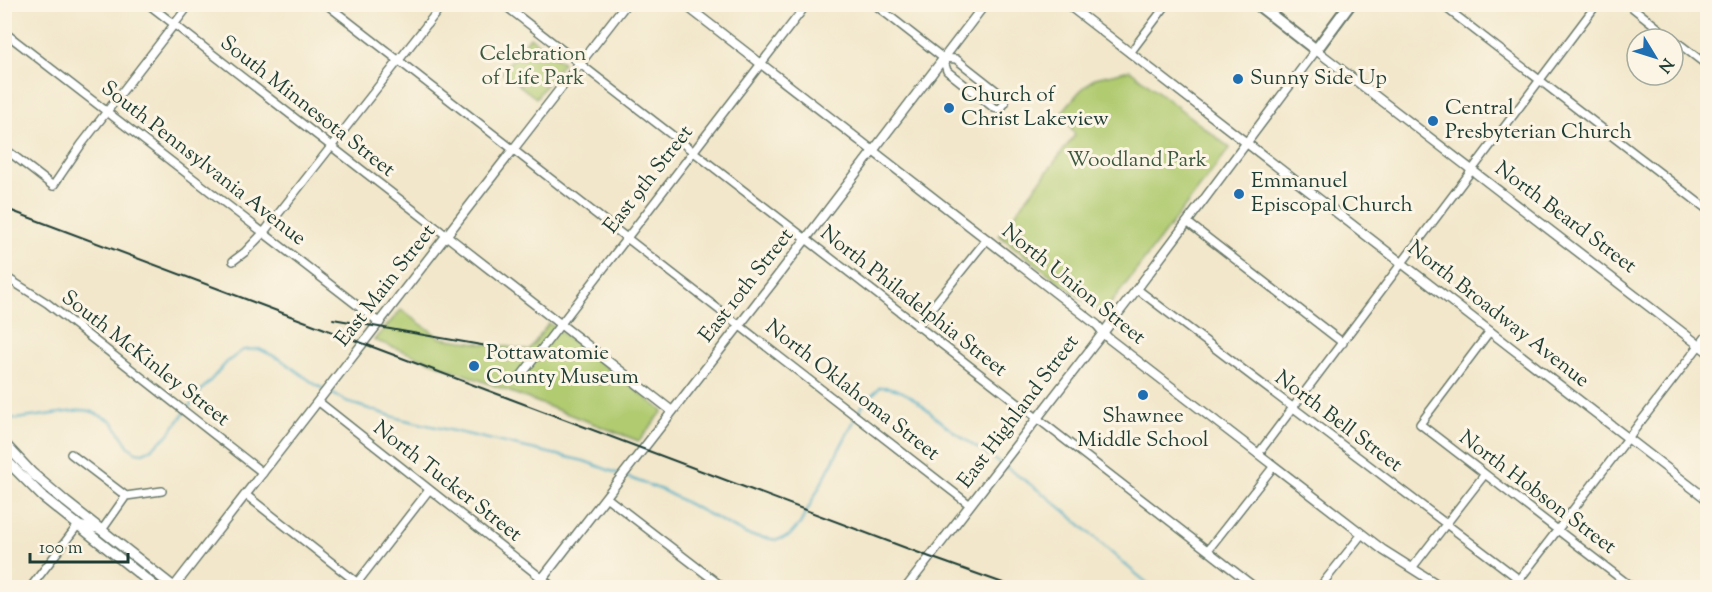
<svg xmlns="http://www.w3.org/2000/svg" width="1712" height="592" viewBox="0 0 1712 592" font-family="'Sorts Mill Goudy',serif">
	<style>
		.green { fill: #b1cb71; stroke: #688452; stroke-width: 1.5 }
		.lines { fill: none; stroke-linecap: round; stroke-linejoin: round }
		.stream { stroke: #46abc5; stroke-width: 2 }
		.minor-casing { stroke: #697869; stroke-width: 10 }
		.tertiary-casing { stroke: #697869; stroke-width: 11 }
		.secondary-casing { stroke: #697869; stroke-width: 12 }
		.primary-casing { stroke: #697869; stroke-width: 14 }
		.minor { stroke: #fff; stroke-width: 7 }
		.tertiary { stroke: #fff; stroke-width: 8 }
		.secondary { stroke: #fff; stroke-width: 9 }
		.primary { stroke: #fff; stroke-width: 10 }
		.rail { stroke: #1f3d34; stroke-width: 2 }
		.poi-dot { fill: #1f6fb2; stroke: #fcf5e5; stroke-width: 2 }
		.labels { text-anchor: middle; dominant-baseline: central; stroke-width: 6; stroke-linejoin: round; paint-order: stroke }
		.park-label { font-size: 21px; fill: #3c5940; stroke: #fcf5e5 }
		.poi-label { font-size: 21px; fill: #1f3d34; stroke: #fcf5e5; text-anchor: start }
		.street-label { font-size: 21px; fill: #1f3d34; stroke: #fcf5e5 }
	</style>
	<rect width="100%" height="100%" fill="#fcf5e5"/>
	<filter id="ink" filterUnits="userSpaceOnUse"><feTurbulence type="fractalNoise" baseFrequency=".0167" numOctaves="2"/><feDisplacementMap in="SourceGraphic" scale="12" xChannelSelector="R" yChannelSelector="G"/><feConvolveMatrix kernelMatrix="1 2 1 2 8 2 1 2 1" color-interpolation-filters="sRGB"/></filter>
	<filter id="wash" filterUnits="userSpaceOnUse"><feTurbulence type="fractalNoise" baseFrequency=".008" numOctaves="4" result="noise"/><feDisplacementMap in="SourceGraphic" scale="24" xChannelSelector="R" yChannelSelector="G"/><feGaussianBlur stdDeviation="1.35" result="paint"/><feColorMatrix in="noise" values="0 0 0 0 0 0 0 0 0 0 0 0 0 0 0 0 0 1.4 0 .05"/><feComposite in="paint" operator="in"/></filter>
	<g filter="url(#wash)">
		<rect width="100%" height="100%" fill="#f2e7cb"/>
		<path class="green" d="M530,37l33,26 -27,35 -34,-26z
			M1130,70l100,78 -128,167 -103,-80 76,-100 -13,-23 17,-20 16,-14z
			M401,310l40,28 88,12 20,-27 114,88 -24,30 -265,-101z"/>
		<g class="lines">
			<path class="stream" d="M858,414l6,-11 16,-16c27,-1 46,23 65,38 33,25 69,46 101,71 38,29 70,64 108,92
				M4,416l12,3 66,-9 8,1 22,10 17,26 7,5 7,1 8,-4 17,-14 32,-43 27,-30 16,-12 16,-1 21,10 36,26 34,18 51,16 183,42 78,29 86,45 29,5 12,-4 11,-12 55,-105"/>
		</g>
	</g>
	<g filter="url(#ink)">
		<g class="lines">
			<defs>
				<path id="minor" d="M148,4l299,232
					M326,4l644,501
					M503,4l753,584
					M874,4l69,54 4,13 47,37 6,1 5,-6 -2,-7 -47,-37 -13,-1
					M1441,4l267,206
					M1628,4l44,35
					M4,32l376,291
					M1673,39l35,27
					M1130,53l37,-49
					M4,148l49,38 28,-41 109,-141
					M1187,222l156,121
					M233,261l12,-9 19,-20 179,-228
					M4,276l43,27 216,170
					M1137,289l383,291
					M917,326l70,-87
					M1490,331l-70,93 213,164
					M520,377l287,-373
					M319,402l235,186
					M71,454l55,42
					M1258,454l339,-450
					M246,495l118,93
					M606,497l118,91
					M1208,550l66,-84
					M1412,568l73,-94
					M30,588l48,-63 24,5 24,-34 36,-5
					M353,588l76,-98
					M1319,588l43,-54
					M1513,588l195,-254"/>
				<path id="tertiary" d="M684,4l413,321 11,13 275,212 60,38
					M1067,4l641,496
					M447,236l225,175
					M173,588l453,-584
					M535,588l238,-306 212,-278
					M906,588l231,-299 179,-239 392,302"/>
				<path id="secondary" d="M4,6l1,-2
					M4,443l28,30 34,29 109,86
					M4,458l39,39 114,91"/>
				<path id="primary" d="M1257,4l59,46 34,-46"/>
			</defs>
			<use href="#minor" class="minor-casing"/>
			<use href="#tertiary" class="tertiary-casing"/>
			<use href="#secondary" class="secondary-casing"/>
			<use href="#primary" class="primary-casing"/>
			<use href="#minor" class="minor"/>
			<use href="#tertiary" class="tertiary"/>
			<use href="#secondary" class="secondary"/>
			<use href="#primary" class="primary"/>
			<path class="rail" d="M4,208l926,349 87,31
				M333,319l171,30"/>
		</g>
	</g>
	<g class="poi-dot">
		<circle cx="1238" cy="79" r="6"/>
		<circle cx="949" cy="108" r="6"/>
		<circle cx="1433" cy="121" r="6"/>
		<circle cx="1239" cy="194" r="6"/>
		<circle cx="474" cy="366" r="6"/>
		<circle cx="1143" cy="395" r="6"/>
	</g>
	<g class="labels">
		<g class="park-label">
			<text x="533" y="55">Celebration<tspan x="533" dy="24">of Life Park</tspan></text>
			<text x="1137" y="161">Woodland Park</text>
		</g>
		<g class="poi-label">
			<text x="1250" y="79">Sunny Side Up</text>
			<text x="961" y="96">Church of<tspan x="961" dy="24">Christ Lakeview</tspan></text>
			<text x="1445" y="109">Central<tspan x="1445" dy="24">Presbyterian Church</tspan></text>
			<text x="1251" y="182">Emmanuel<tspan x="1251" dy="24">Episcopal Church</tspan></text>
			<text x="486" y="354">Pottawatomie<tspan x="486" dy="24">County Museum</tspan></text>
			<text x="1143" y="417" text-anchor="middle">Shawnee<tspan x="1143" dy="24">Middle School</tspan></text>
		</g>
		<g class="street-label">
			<text transform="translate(307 107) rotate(38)">South Minnesota Street</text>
			<text transform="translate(203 164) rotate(38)">South Pennsylvania Avenue</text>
			<text transform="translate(649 180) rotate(-52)">East 9th Street</text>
			<text transform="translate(1565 218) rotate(37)">North Beard Street</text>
			<text transform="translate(1073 285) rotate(39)">North Union Street</text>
			<text transform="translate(386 286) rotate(-52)">East Main Street</text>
			<text transform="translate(747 286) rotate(-52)">East 10th Street</text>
			<text transform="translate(913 302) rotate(38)">North Philadelphia Street</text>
			<text transform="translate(1498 315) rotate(38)">North Broadway Avenue</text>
			<text transform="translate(145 359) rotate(38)">South McKinley Street</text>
			<text transform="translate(852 391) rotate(38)">North Oklahoma Street</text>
			<text transform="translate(1019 412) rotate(-53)">East Highland Street</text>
			<text transform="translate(1338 422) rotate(37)">North Bell Street</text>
			<text transform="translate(447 482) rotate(38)">North Tucker Street</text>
			<text transform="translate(1537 493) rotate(37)">North Hobson Street</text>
		</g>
	</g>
	<rect width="1712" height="592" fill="none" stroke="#fcf5e5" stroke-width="24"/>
	<g transform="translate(1655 57) rotate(128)"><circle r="28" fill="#fcf5e5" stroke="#a4ab9e" stroke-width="1.5"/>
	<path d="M0-4.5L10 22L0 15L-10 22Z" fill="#1f6fb2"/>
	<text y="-9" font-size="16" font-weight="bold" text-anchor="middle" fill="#1f3d34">N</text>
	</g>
	<path d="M30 553v9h98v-9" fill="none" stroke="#1f3d34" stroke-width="3"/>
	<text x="39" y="553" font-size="18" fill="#1f3d34" stroke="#fcf5e5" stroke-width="4.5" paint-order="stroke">100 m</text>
</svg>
